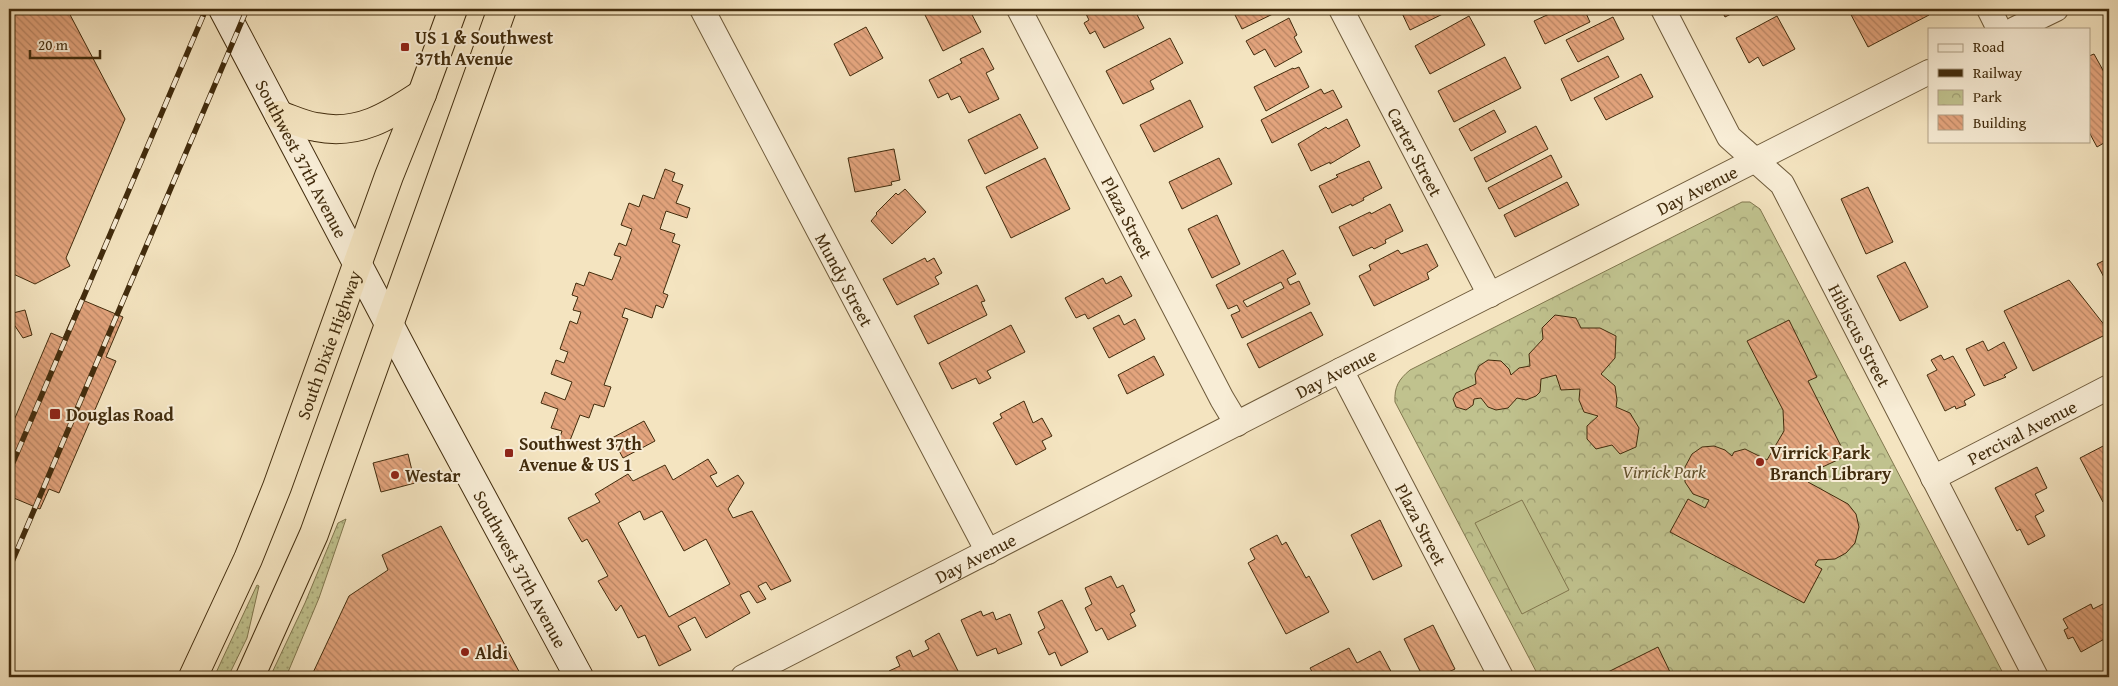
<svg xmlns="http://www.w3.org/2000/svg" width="2118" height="686" viewBox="0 0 2118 686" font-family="'Gentium Book Plus',serif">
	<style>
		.grass { fill: url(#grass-dots); stroke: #81774e }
		.park { fill: url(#park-crowns); stroke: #81774e }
		.pitch { fill: #c0c28e; stroke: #81774e }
		.building { fill: url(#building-back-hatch); stroke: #422c0d; fill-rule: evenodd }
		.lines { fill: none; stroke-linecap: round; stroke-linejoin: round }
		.street-casing { stroke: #6e5a3a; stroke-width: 26 }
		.secondary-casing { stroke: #422c0d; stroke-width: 30 }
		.highway-casing { stroke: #422c0d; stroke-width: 30 }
		.street { stroke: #f8edd6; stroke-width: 24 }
		.secondary { stroke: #f8edd6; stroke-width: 28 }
		.highway { stroke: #f4e4c0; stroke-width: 28 }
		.rail-casing { stroke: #422c0d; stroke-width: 5.5 }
		.rail { stroke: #f8edd6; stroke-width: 4; stroke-dasharray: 11; stroke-linecap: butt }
		.poi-dot { fill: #8f2418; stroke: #f8edd6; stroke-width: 2 }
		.labels { text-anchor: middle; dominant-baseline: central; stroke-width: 4; stroke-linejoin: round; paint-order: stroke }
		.poi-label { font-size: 18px; font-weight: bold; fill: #422c0d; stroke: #f8edd6; text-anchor: start }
		.street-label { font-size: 18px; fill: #422c0d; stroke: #f8edd6 }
		.park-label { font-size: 18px; font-style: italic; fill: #62522d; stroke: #f8edd6 }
	</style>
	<defs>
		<pattern id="grass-dots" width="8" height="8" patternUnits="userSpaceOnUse" patternTransform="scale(1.25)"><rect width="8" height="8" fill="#c0c28e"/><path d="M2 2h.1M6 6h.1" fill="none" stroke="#9e9e72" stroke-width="1.8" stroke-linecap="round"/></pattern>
		<pattern id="park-crowns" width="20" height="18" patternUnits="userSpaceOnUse" patternTransform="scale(1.25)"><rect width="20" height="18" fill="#c0c28e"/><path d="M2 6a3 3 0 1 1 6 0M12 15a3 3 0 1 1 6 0" fill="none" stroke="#9e9e72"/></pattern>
		<pattern id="building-back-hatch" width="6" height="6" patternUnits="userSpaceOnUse" patternTransform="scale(1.25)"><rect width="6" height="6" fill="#e3a47d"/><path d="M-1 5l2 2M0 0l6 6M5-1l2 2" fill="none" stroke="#ba8665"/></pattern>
	</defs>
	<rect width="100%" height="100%" fill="#f4e4c0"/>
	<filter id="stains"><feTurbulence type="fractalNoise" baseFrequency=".004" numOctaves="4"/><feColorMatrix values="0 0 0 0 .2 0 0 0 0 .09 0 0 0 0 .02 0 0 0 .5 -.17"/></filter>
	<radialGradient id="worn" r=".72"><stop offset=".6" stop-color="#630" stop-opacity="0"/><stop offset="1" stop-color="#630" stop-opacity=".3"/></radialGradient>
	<path class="grass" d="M346,519l-27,79 -33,79h-16l35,-74 33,-80z
		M257,585l2,1 -12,52 -19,39h-14z"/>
	<path class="park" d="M1742,202h8l10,7 245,468h-466l-144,-275c-1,-15 4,-23 15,-32z"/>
	<path class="pitch" d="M1522,500l47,90 -47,24 -47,-91z"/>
	<path class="building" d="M9,9h58l58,110 -59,139 4,8 -35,18 -26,-12z
		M927,9h42l12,23 -38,19 -20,-40z
		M1097,9h37l10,19 -40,20 -9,-17 -5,3 -6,-11 5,-3 -3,-6z
		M1232,9h58l-10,5 -1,-3 -37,18z
		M1400,9h53l-43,21z
		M1560,9h24l6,13 -45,22 -11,-23z
		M1721,9h20l-16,8z
		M1848,9h77l4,6 -61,32z
		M1469,16l16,29 -55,29 -15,-28z
		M1777,16l18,33 -32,17 -5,-9 -9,6 -13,-25z
		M1613,17l11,22 -46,23 -12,-22z
		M1289,18l8,17 -3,2 8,15 -27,15 -10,-18 -11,6 -8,-14z
		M866,27l17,31 -33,18 -16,-32z
		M1170,38l13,25 -33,18 4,8 -31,15 -17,-33z
		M983,48l11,21 -8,4 13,26 -30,14 -9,-17 -9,4 -3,-7 -10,5 -9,-18 33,-17 -2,-4z
		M2094,54l15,27v59l-12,7 -8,-15v-76z
		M1608,56l11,21 -48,24 -10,-22z
		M1505,57l16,31 -67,34 -16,-31z
		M1299,67l10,20 -43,24 -12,-24 39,-19 1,1z
		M1641,74l12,23 -47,23 -12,-22z
		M1321,89l3,5 9,-4 9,17 -70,36 -11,-23z
		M1190,100l13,27 -49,25 -14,-27z
		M1494,110l12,22 -35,19 -12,-22z
		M1020,114l18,34 -53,26 -17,-34z
		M1347,119l13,27 -30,18v-2l-19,9 -13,-27 28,-17 2,2z
		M1536,126l12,23 -62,33 -12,-24z
		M894,149l6,31 -9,2 1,3 -37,7 -7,-34z
		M1551,155l11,22 -63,32 -11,-21z
		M1045,158l25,51 -59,29 -25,-51z
		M1219,158l13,26 -50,25 -13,-27z
		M1369,161l13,27 -19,10 1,2 -12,6 -1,-2 -19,9 -13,-27 19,-9 -2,-2z
		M665,169l10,4 -3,8 11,4 -7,18 14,5 -3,10 -21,-7 -6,18 15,5 -3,8 8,3 -17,48 5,2 -5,13 -7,-3 -4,13 -27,-10 -3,9 6,2 -24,66 7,2 -7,20 -10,-3 -5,14 -9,-3 -11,28 -10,-3 3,-9 -11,-3 7,-19 -17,-6 4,-11 20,8 7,-18 -21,-8 5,-14 8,3 4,-11 -8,-3 10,-28 7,3 4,-12 -8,-2 5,-13 -6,-2 4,-12 8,3 5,-14 23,8 9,-23 -7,-2 5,-12 7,3 6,-17 -11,-4 8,-22 10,4 4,-12 11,4z
		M1567,182l12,23 -64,32 -11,-22z
		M1868,187l25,55 -27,12 -25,-55z
		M905,189l21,23 -34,32 -21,-23 6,-7 -1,-1 20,-20 2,2z
		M1390,204l13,27 -18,9 1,3 -12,6 -2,-2 -19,9 -14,-29 31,-15 1,2z
		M1217,215l23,49 -28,14 -24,-49z
		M1427,244l11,22 -11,7 2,6 -55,27 -15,-30 12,-6 -2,-5 29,-15 3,4z
		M1283,250l13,24 -9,5 3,6 9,-4 11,23 -68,34 -11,-23 9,-4 -3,-6 -9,4 -12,-24zM1281,282l3,6 -37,19 -4,-6z
		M925,258l2,4 7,-4 8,15 -7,4 4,7 -42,21 -14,-26z
		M2109,258v29l-12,-23z
		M1905,262l23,45 -28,14 -23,-45z
		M1121,276l11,20 -44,23 -3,-5 -9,4 -11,-20 38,-20 3,6z
		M2069,280l40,51v2l-76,38 -29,-60z
		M977,285l8,16 -4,1 6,13 -59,29 -14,-28z
		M80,299l43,18 -17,40 10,4 -57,132 -10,-4 -9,20 -31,-13v-64l42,-99 12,5z
		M25,310l7,25 -9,3 -14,-21v-3z
		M1311,312l12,23 -64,33 -12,-24z
		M1119,315l5,10 11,-6 10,20 -36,19 -16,-30z
		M1555,315l21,3 5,10h19l16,8 -1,22 -14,16 14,12 2,14 -1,7 14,6 9,15 -3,19 -16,7 -8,-9 -16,4 -9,-10v-13l11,-10 -14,-4 -5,-12 1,-11 -19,1 -5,-15 -15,4 -1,13 -4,4 -10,4 -9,-2 -9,10 -12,2 -8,-3 -7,-9 -7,1 -1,6 -7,5 -10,-3 -3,-8 3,-6 20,-9 -1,-10 4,-8 9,-6 13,1 8,8 2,6 8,-7 11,-2 -1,-12 14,-15 -1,-11z
		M1789,320l28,57 -9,4 38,75 -32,15 -6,11 40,22 8,10 3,13 -4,16 -9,10 -11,6 -17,1 -3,5 7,4 -18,34 -134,-71 18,-33 17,9 4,-8 -16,-6 -8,-12v-15l7,-13 10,-7 12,-1 11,4 7,6 2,-4 11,-3 22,11 17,-29 -1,-21 -36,-69z
		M1011,325l14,27 -38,19 4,7 -12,6 -3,-6 -24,11 -13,-26z
		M1983,341l5,10 16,-9 13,26 -13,7 2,2 -22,9 -18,-37z
		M1941,355l3,5 9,-4 22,39 -11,6 2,4 -10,4 -1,-3 -10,5 -18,-36 10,-5 -6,-10z
		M1154,356l10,19 -37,19 -9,-19z
		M1024,401l9,22 9,-5 10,18 -10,5 4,8 -30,16 -23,-42 9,-5 -2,-4z
		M644,421l11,20 -32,17 -11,-20z
		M2109,443v56l-6,3 -23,-44z
		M408,454l7,29 -34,9 -8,-29z
		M708,459l9,14 -7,3 7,11 21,-12 6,8 -16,26 5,9 19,-7 39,70 -20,9 -5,-8 -8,4 8,13 -9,4 -8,-12 -9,4 10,18 -44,25 -11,-21 -17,9 13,24 -32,16 -14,-31 -7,3 -17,-33 -5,6 -18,-30 10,-5 -21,-37 -5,3 -14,-24 32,-16 -5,-8 33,-20 5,7 32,-16 8,15zM640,511l4,9 18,-9 22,40 22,-12 24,45 -61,33 -51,-94z
		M2037,467l10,21 -12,6 9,17 -9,5 10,20 -17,9 -8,-16 -3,2 -22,-43z
		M1380,520l22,46 -29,14 -22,-45z
		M441,526l81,151h-211l38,-81 39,-26 -6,-15z
		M1277,535l5,10 4,-3 20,36 3,-2 20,36 -43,22 -38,-71 7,-4 -5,-10z
		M1111,576l6,12 6,-3 12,26 -5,3 6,12 -28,14 -6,-12 -6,3 -11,-23 7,-4 -7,-16z
		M1062,600l26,52 -27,14 -6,-14 -6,3 -11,-23 7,-4 -7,-16z
		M2091,604l2,5 10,-5 6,12v14l-4,2 3,5 -27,15 -8,-15 -5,2 -4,-9 4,-2 -5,-9z
		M981,611l2,5 10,-4 3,8 14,-6 12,30 -24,10 -2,-6 -19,8 -16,-36z
		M1433,625l22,44 -17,8h-15l-19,-38z
		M939,633l22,44h-70l-2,-6 11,-5 -4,-9 14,-7 3,7 16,-8 -4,-8z
		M1658,647l12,25 -11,5h-61z
		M1349,648l8,15 23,-12 14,26h-79l-5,-9z"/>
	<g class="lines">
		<defs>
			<g id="street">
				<path id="s1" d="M702,9l286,543"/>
				<path id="s2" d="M1019,9l203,390 15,25"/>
				<path id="s3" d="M1341,9l149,286"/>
				<path id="s4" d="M1663,9l66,128 53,47 254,493"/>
				<path d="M1989,9l10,20"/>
				<path d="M2015,29l41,-20"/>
				<path id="s5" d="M1341,370l160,307"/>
				<path id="s6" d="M1933,478l176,-91"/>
				<path id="s7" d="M743,677l598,-307 588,-298"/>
			</g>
			<g id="secondary">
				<path id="s8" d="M223,9l193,366 163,302"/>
			</g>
			<g id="highway">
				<path d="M279,115c12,4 24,10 37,12 42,9 73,-11 106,-33"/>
				<path id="s9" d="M193,677l55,-118 29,-72 112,-311 33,-82 31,-85"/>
				<path d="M250,677l64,-143 188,-525"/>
			</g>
		</defs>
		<use href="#street" class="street-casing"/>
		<use href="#secondary" class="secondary-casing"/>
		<use href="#highway" class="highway-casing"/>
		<use href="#street" class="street"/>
		<use href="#secondary" class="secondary"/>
		<use href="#highway" class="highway"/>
		<defs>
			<path id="rail" d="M9,472l197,-463
				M9,569l238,-560"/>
		</defs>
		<use href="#rail" class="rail-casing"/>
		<use href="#rail" class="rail"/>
	</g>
	<g class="poi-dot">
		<rect x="400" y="42" width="10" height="10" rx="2.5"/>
		<rect x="49" y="408" width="12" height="12" rx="2.5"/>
		<rect x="504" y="448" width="10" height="10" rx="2.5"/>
		<circle cx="1760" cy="462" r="5"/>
		<circle cx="395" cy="475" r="5"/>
		<circle cx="465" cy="652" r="5"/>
	</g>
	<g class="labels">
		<g class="poi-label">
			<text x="415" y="37">US 1 &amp; Southwest<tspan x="415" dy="21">37th Avenue</tspan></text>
			<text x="66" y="414">Douglas Road</text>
			<text x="519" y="443">Southwest 37th<tspan x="519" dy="21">Avenue &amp; US 1</tspan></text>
			<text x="1770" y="452">Virrick Park<tspan x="1770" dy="21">Branch Library</tspan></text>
			<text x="405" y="475">Westar</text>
			<text x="475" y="652">Aldi</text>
		</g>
		<g class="street-label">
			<text stroke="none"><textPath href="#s3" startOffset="161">Carter Street</textPath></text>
			<text stroke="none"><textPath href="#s8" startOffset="169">Southwest 37th Avenue</textPath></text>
			<text stroke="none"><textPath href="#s7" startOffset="1071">Day Avenue</textPath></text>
			<text stroke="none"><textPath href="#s2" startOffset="235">Plaza Street</textPath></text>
			<text stroke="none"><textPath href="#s1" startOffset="306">Mundy Street</textPath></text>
			<text stroke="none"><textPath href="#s4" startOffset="385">Hibiscus Street</textPath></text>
			<text stroke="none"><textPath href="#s9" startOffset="359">South Dixie Highway</textPath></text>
			<text stroke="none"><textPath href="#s7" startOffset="666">Day Avenue</textPath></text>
			<text stroke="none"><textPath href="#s6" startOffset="100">Percival Avenue</textPath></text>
			<text stroke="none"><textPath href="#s5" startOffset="174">Plaza Street</textPath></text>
			<text stroke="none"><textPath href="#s7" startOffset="261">Day Avenue</textPath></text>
			<text stroke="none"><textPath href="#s8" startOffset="634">Southwest 37th Avenue</textPath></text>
		</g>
		<g class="park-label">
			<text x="1664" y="471">Virrick Park</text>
		</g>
	</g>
	<rect width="2118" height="686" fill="none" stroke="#f4e4c0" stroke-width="30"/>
	<rect x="10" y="10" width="2098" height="666" fill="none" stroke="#422c0d" stroke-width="2.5"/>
	<rect x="15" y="15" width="2088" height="656" fill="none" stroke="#422c0d"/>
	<rect x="1928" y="28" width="162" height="115" fill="#f8edd6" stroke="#afa086"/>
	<rect x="1938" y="44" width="25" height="8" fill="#f8edd6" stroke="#afa086"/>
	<text x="1973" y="52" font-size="15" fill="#422c0d">Road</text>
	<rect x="1938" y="69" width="25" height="8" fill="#422c0d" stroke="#afa086"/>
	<text x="1973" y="78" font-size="15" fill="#422c0d">Railway</text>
	<rect x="1938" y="90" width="25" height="15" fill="url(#park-crowns)" stroke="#afa086"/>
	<text x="1973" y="102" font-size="15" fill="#422c0d">Park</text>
	<rect x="1938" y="115" width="25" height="15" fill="url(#building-back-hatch)" stroke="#afa086"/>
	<text x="1973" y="128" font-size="15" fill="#422c0d">Building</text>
	<path d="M30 50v8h70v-8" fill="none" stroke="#422c0d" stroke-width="2.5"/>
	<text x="38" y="50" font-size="15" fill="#422c0d" stroke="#f8edd6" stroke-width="4" paint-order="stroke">20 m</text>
	<rect width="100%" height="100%" filter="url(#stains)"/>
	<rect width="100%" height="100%" fill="url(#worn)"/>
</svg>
